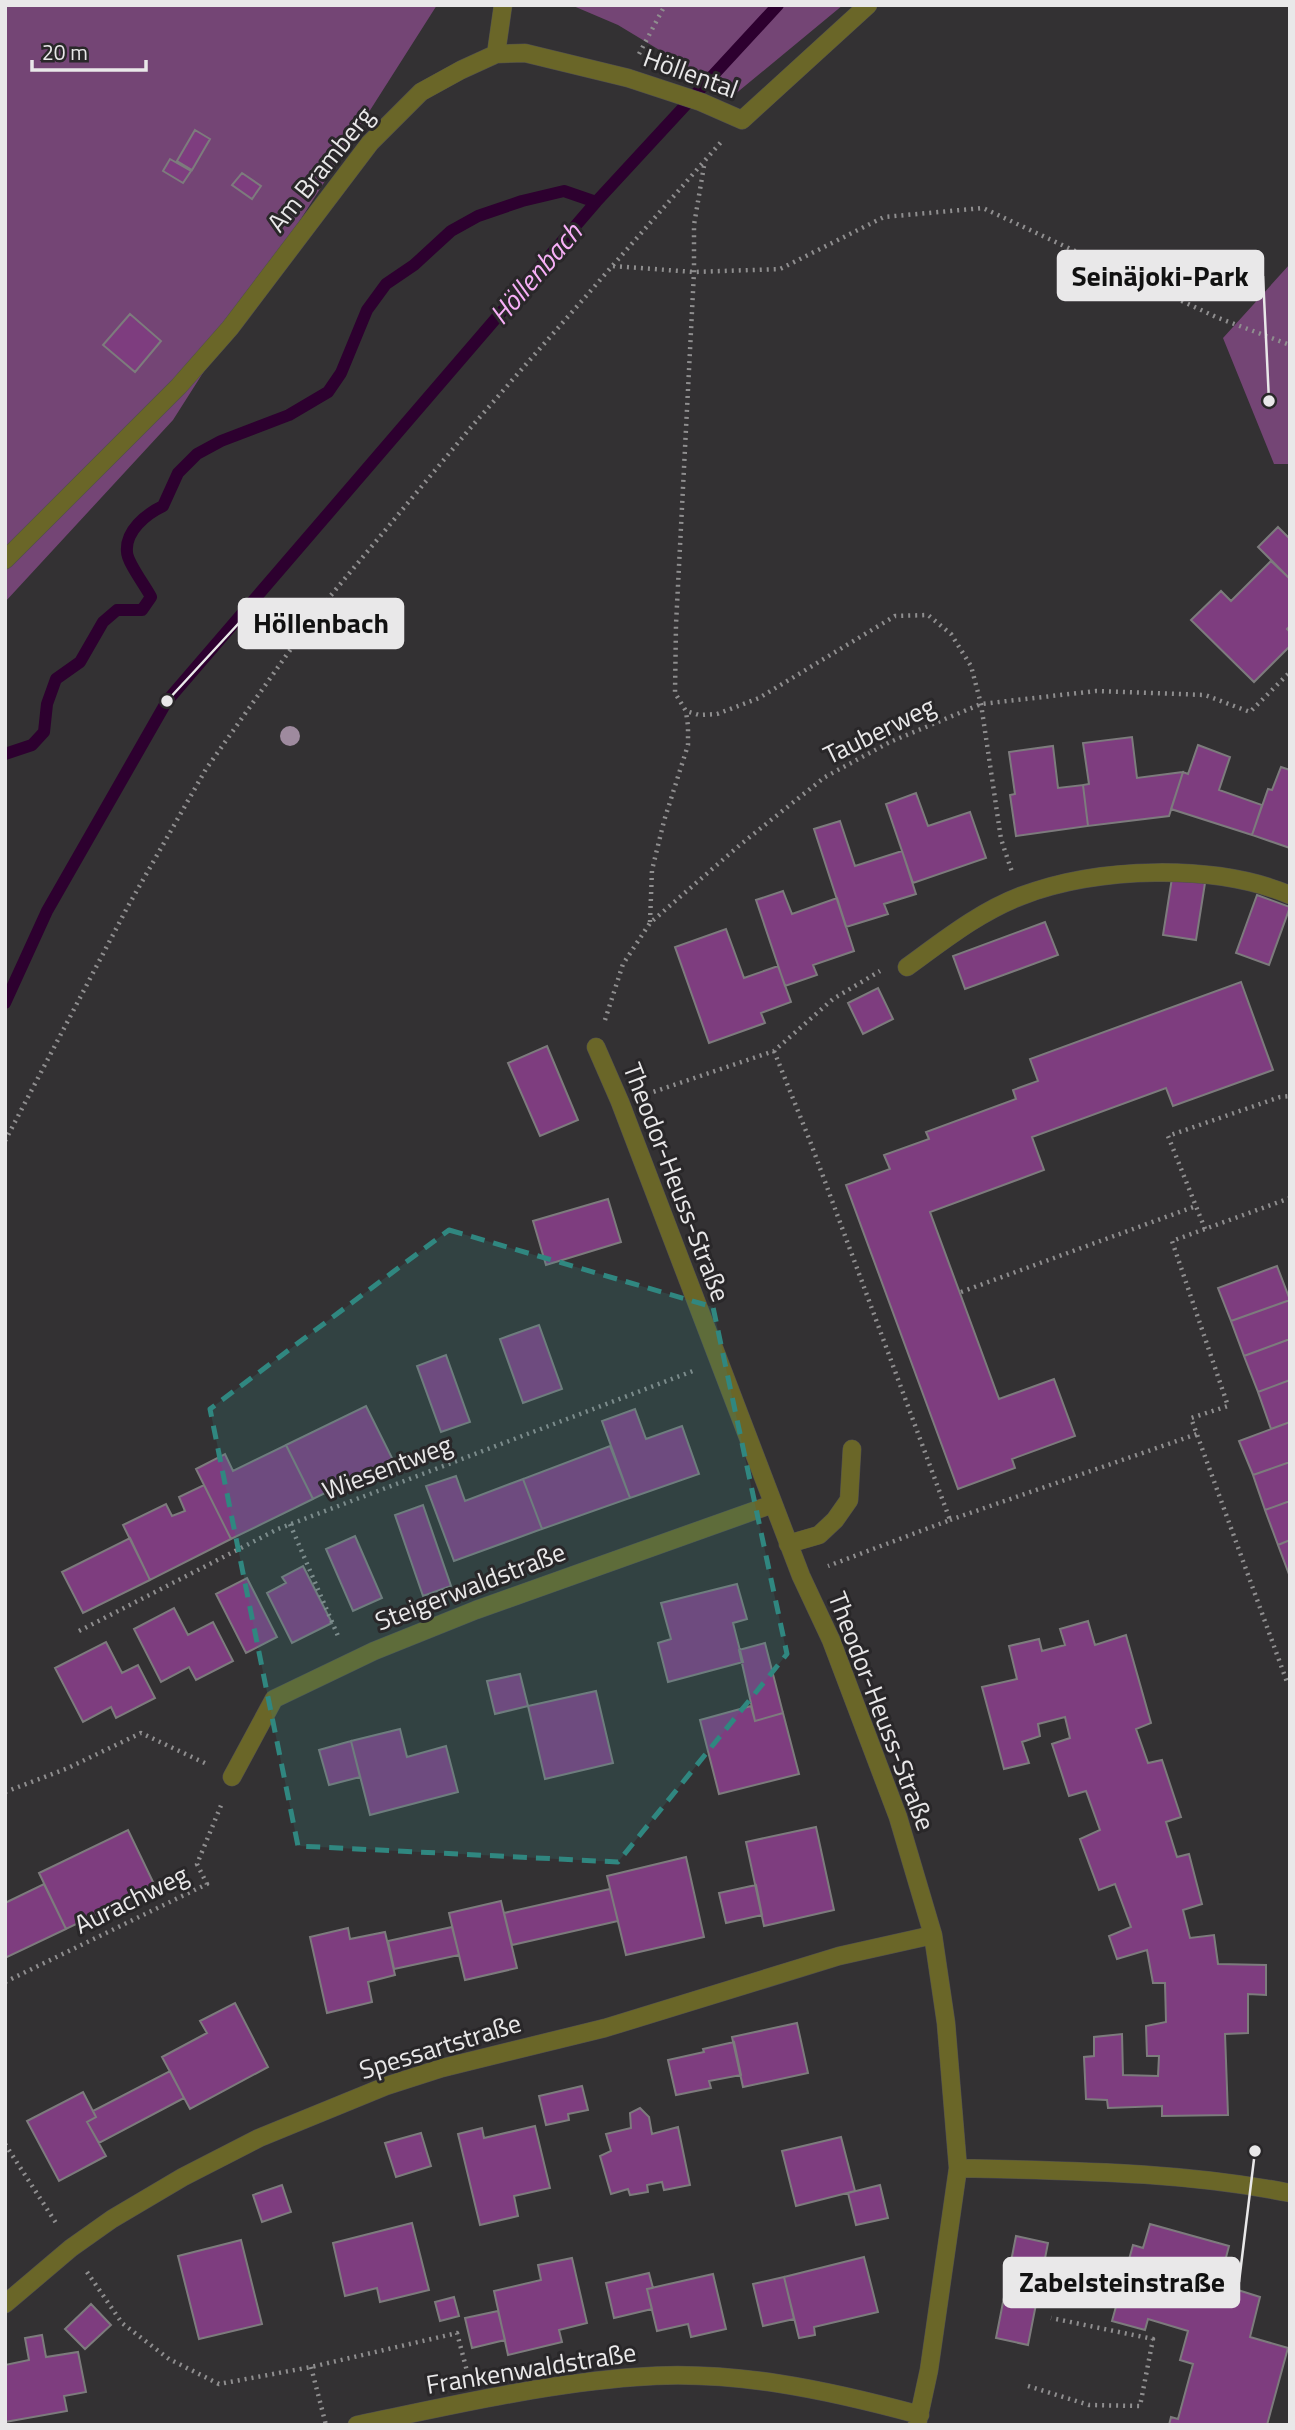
<svg xmlns="http://www.w3.org/2000/svg" width="1295" height="2430" viewBox="0 0 1295 2430" font-family="'Titillium Web',sans-serif">
	<style>
		.green { fill: #744575 }
		.lines { fill: none; stroke-linecap: round; stroke-linejoin: round }
		.stream { stroke: #2d002f; stroke-width: 12 }
		.building { fill: #7e3d7f; stroke: #7d7b7d; stroke-width: 2 }
		.minor-casing { stroke: #504e50; stroke-width: 19 }
		.path { stroke: #8f8e8f; stroke-width: 4.5; stroke-dasharray: 2 5; stroke-linecap: butt }
		.minor { stroke: #6a6628; stroke-width: 18 }
		.tree { fill: #9e8a9e }
		.marked { fill: #308780; fill-opacity: 0.2; stroke: #308780; stroke-width: 5; stroke-dasharray: 14 9; stroke-linejoin: round }
		.labels { text-anchor: middle; dominant-baseline: central; stroke-width: 6; stroke-linejoin: round; paint-order: stroke }
		.street-label { font-size: 26px; fill: #e9e8e9; stroke: #292729 }
		.water-label { font-size: 28px; font-style: italic; fill: #f7aff7; stroke: #292729 }
		.leader { fill: none; stroke: #e9e8e9; stroke-width: 2.5 }
		.callout-dot { fill: #e9e8e9; stroke: #292729; stroke-width: 2.5 }
		.callout { fill: #e9e8e9; stroke: #e9e8e9; stroke-width: 2.5 }
		.callout-label { font-size: 28px; text-anchor: middle; font-weight: bold; fill: #111 }
	</style>
	<rect width="100%" height="100%" fill="#333133"/>
	<path class="green" d="M5,5h432l-264,415 -168,182z
		M571,5h272l-109,90 -116,-70z
		M1290,264v200h-16l-51,-126z"/>
	<g class="lines">
		<path class="stream" d="M5,754l27,-9 12,-13 3,-28 9,-25 24,-17 23,-40 14,-12h25l9,-13c-5,-10 -24,-35 -24,-45 -2,-21 19,-38 36,-46l15,-33 19,-19 24,-13 68,-26 39,-23 13,-19 26,-63 19,-26 28,-19 37,-34 27,-15 44,-15 42,-10 32,11
			M5,1003l42,-92 120,-210 429,-499 182,-197"/>
	</g>
	<path class="building" d="M195,130l15,9 -18,31 -15,-9z
		M170,159l21,12 -8,12 -20,-12z
		M242,173l19,13 -9,13 -20,-14z
		M130,314l31,27 -26,31 -32,-27z
		M1278,527l12,12v40l-32,-32z
		M1271,561l19,18v47l-3,3 3,3v14l-36,36 -63,-62 30,-29 10,10z
		M1132,737l5,41 46,-6 -14,44 -81,10 -5,-41 6,-1 -6,-41z
		M1198,745l32,12 -11,33 43,15 -10,30 -81,-26 12,-37 5,2z
		M1053,746l5,42 25,-3 5,41 -72,10 -6,-41 5,-1 -6,-42z
		M1281,767l9,3v78l-38,-13 16,-46 4,1z
		M916,793l12,33 42,-14 16,46 -73,25 -27,-79z
		M840,821l15,45 47,-15 14,43 -32,10 4,10 -42,13 -32,-98z
		M1172,878l33,5 -9,57 -33,-5z
		M783,891l9,23 45,-16 17,53 -41,14 4,10 -32,11 -29,-86z
		M1257,895l33,12 -21,58 -33,-12z
		M1045,922l13,33 -93,34 -12,-33z
		M726,929l18,49 34,-12 13,36 -30,11 4,10 -56,20 -34,-96z
		M1241,982l32,88 -100,36 -7,-18 -134,49 12,33 -114,42 69,187 55,-20 21,57 -63,23 3,9 -57,21 -112,-304 44,-16 -6,-14 45,-16 -3,-7 90,-33 -3,-9 25,-9 -8,-22z
		M878,988l15,31 -30,15 -15,-31z
		M547,1046l31,74 -38,16 -32,-73z
		M608,1199l13,43 -75,23 -13,-44z
		M1277,1266l13,34 -59,21 -13,-33z
		M1290,1300v39l-46,17 -13,-35z
		M539,1325l23,64 -39,14 -23,-64z
		M1290,1339v41l-32,12 -14,-36z
		M446,1355l24,67 -29,10 -24,-66z
		M1290,1380v42l-19,7 -13,-37z
		M366,1406l27,54 -80,39 -27,-54z
		M635,1409l11,30 36,-13 17,48 -69,24 -28,-77z
		M1290,1422v40l-37,13 -14,-34z
		M286,1445l27,54 -82,40 -35,-70 29,-15 8,17z
		M610,1446l20,52 -88,31 -19,-50z
		M1290,1462v39l-25,9 -12,-35z
		M456,1476l9,25 58,-22 19,50 -88,32 -28,-75z
		M204,1485l27,54 -81,41 -27,-55 43,-21 6,12 13,-5 -6,-14z
		M1290,1501v39l-12,5 -13,-35z
		M423,1505l28,81 -28,10 -28,-81z
		M355,1536l27,62 -29,13 -27,-62z
		M130,1538l20,42 -67,33 -21,-41z
		M1290,1540v37l-12,-32z
		M303,1566l29,57 -40,20 -25,-50 19,-10 -4,-6z
		M247,1578l30,59 -31,16 -30,-59z
		M737,1584l10,35 -14,4 10,39 -75,20 -10,-39 13,-4 -10,-36z
		M174,1608l14,27 25,-13 20,39 -37,19 -7,-13 -28,15 -27,-53z
		M1088,1621l7,24 31,-10 25,88 -15,6 12,34 14,-3 19,57 -15,5 11,35 12,-3 13,50 -19,6 7,28 24,-3 4,29 48,1v30l-18,-1v39l-23,1 3,81 -66,1v-10l-54,2 -1,-8 -21,-1 -2,-42 10,-1v-19l28,-3 1,41 35,1 1,-20h-12l-1,-30 20,-4 -1,-39h-12l-6,-33 -30,9 -8,-23 22,-9 -16,-43 -16,6 -19,-51 20,-9 -14,-39 -17,5 -17,-52 18,-6 -5,-21 -27,7 2,12 -18,6 7,21 -25,6 -22,-82 35,-8 -8,-33 30,-7 3,12 23,-6 -5,-16z
		M106,1642l16,31 16,-8 17,33 -39,20 -5,-11 -28,15 -28,-54z
		M765,1643l18,70 -28,8 -16,-71z
		M520,1674l8,32 -33,8 -8,-33z
		M596,1691l17,72 -68,16 -17,-73z
		M751,1706l4,15 28,-8 16,61 -80,20 -19,-74z
		M400,1729l7,28 39,-11 12,46 -88,23 -19,-74z
		M351,1741l9,36 -31,8 -10,-35z
		M816,1827l18,83 -70,16 -18,-84z
		M128,1830l27,56 -89,43 -27,-56z
		M686,1857l18,80 -78,18 -19,-79z
		M44,1884l22,45 -61,29v-55z
		M756,1885l6,30 -36,8 -7,-30z
		M610,1889l8,32 -106,24 -8,-32z
		M501,1901l16,67 -52,12 -16,-67z
		M452,1927l7,28 -65,14 -6,-28z
		M348,1928l2,11 35,-7 10,43 -27,7 4,20 -45,11 -17,-76z
		M235,2003l33,64 -78,42 -28,-52 45,-24 -7,-12z
		M797,2023l11,50 -65,14 -11,-50z
		M734,2042l7,33 -32,6 2,7 -35,7 -8,-35 36,-8 -1,-3z
		M170,2071l14,27 -85,45 -12,-21 9,-5 -3,-6z
		M582,2086l6,24 -20,4 1,6 -23,5 -7,-29z
		M83,2092l13,25 -9,5 19,34 -47,25 -32,-60z
		M640,2108l9,9 3,17 26,-7 12,58 -26,5 -2,-8 -15,3 1,7 -18,3 -2,-6 -17,5 -11,-38 11,-5 -5,-17 25,-6 -1,-15z
		M535,2126l15,62 -36,8 4,20 -38,9 -22,-91 24,-6 2,10z
		M421,2133l10,33 -35,11 -11,-34z
		M841,2137l14,54 -59,15 -14,-55z
		M282,2185l9,27 -29,10 -9,-27z
		M880,2185l8,33 -32,7 -8,-32z
		M412,2223l17,67 -49,12 -3,-14 -32,8 -12,-53z
		M1150,2224l79,22 -10,38 41,13 -10,40 38,11 -21,77h-98l2,-8 7,2 15,-55 -13,-4 8,-29 -40,-12 -3,11 -33,-9 21,-76 10,3z
		M1016,2236l32,7 -20,102 -32,-7z
		M241,2240l21,84 -63,15 -21,-83z
		M864,2257l14,55 -64,15 1,8 -16,3 -15,-61z
		M572,2258l15,65 -28,7 3,12 -54,13 -14,-64 47,-11 -3,-15z
		M649,2273l4,15 -6,1 5,20 -38,9 -8,-35z
		M713,2274l13,55 -35,8 -3,-13 -31,7 -10,-42z
		M784,2277l10,42 -31,7 -10,-42z
		M454,2297l5,19 -19,5 -5,-19z
		M91,2304l20,21 -26,24 -20,-20z
		M498,2311l7,29 -33,8 -7,-30z
		M42,2335l4,22 32,-5 8,40 -22,4 3,15 -62,11v-57l24,-5 -4,-22z"/>
	<g class="lines">
		<defs>
			<path id="minor" d="M496,54l7,-49
				M5,560l174,-174 51,-58 140,-185 51,-51 40,-22 35,-16 29,-1 103,25 73,24 41,18 126,-115
				M907,967c36,-26 72,-55 114,-71 76,-29 193,-33 269,-1
				M596,1047l24,55 181,474 30,64 67,177 35,118 13,88 12,145 -29,202 -12,55
				M788,1544l31,-9 16,-15 14,-20 3,-51
				M232,1777l42,-78 100,-48 102,-41 297,-106
				M958,2168c111,3 222,3 332,25
				M5,2304l66,-56 41,-29 71,-42 76,-39 127,-52 56,-18 163,-40 234,-72 94,-21
				M357,2425c92,-19 185,-41 279,-48 95,-8 192,13 284,38"/>
		</defs>
		<use href="#minor" class="minor-casing"/>
		<path class="path" d="M639,54l26,-49
			M704,166l-10,59v47l-18,353 -1,68 11,18 13,4 18,-1 42,-16 136,-82 33,-1 23,19 20,32 10,38 20,135 11,33
			M613,266l81,6 86,-3 104,-52 99,-9 233,109 74,28
			M650,922l2,-52 12,-49 24,-76v-19l-2,-14
			M605,1020l18,-56 27,-41 91,-79 84,-67 65,-35 91,-38 115,-13 109,4 45,17 40,-40
			M774,1051l36,90 140,379 -122,46
			M647,1094l127,-43 59,-52 47,-28
			M5,1141l122,-233 79,-139 111,-157 155,-186 250,-285
			M1290,1198l-118,43 56,165 -37,12 96,264 3,2
			M1205,1229l-37,-93 112,-39 10,-1
			M961,1292l235,-86
			M950,1520l247,-86
			M290,1524l48,112
			M79,1631l199,-102 415,-158
			M5,1792l63,-24 73,-35 68,32
			M5,1982l202,-98 -10,-20 25,-61
			M5,2144l53,82
			M87,2272l35,51 47,36 50,25 92,-17 146,-34 11,42
			M311,2367l15,58
			M1028,2386l61,19 51,1 13,-67 -102,-21"/>
		<use href="#minor" class="minor"/>
	</g>
	<circle class="tree" cx="290" cy="736" r="10"/>
	<path class="marked" d="M449,1230l264,77 74,347 -169,208 -320,-16 -88,-437z"/>
	<g class="labels">
		<g class="street-label">
			<text transform="translate(691 73) rotate(20)">Höllental</text>
			<text transform="translate(320 169) rotate(-51)">Am Bramberg</text>
			<text transform="translate(879 730) rotate(-26)">Tauberweg</text>
			<text transform="translate(677 1182) rotate(69)">Theodor-Heuss-Straße</text>
			<text transform="translate(387 1467) rotate(-21)">Wiesentweg</text>
			<text transform="translate(470 1586) rotate(-21)">Steigerwaldstraße</text>
			<text transform="translate(882 1711) rotate(69)">Theodor-Heuss-Straße</text>
			<text transform="translate(131 1899) rotate(-26)">Aurachweg</text>
			<text transform="translate(440 2046) rotate(-17)">Spessartstraße</text>
			<text transform="translate(531 2368) rotate(-9)">Frankenwaldstraße</text>
		</g>
		<g class="water-label">
			<text transform="translate(535 273) rotate(-49)">Höllenbach</text>
		</g>
	</g>
	<path class="leader" d="M1269 401L1263 276M167 701L239 623M1255 2151L1239 2282"/>
	<g class="callout-dot">
		<circle cx="1269" cy="401" r="7"/>
		<circle cx="167" cy="701" r="7"/>
		<circle cx="1255" cy="2151" r="7"/>
	</g>
	<g class="callout">
		<rect x="1058" y="251" width="205" height="49" rx="7"/>
		<rect x="239" y="599" width="164" height="49" rx="7"/>
		<rect x="1004" y="2258" width="235" height="49" rx="7"/>
	</g>
	<g class="callout-label">
		<text x="1160" y="286">Seinäjoki-Park</text>
		<text x="321" y="633">Höllenbach</text>
		<text x="1122" y="2292">Zabelsteinstraße</text>
	</g>
	<rect width="1295" height="2430" fill="none" stroke="#e9e8e9" stroke-width="14"/>
	<path d="M32 60v10h114v-10" fill="none" stroke="#e9e8e9" stroke-width="3.5"/>
	<text x="42" y="60" font-size="21" fill="#e9e8e9" stroke="#292729" stroke-width="5" paint-order="stroke">20 m</text>
</svg>
